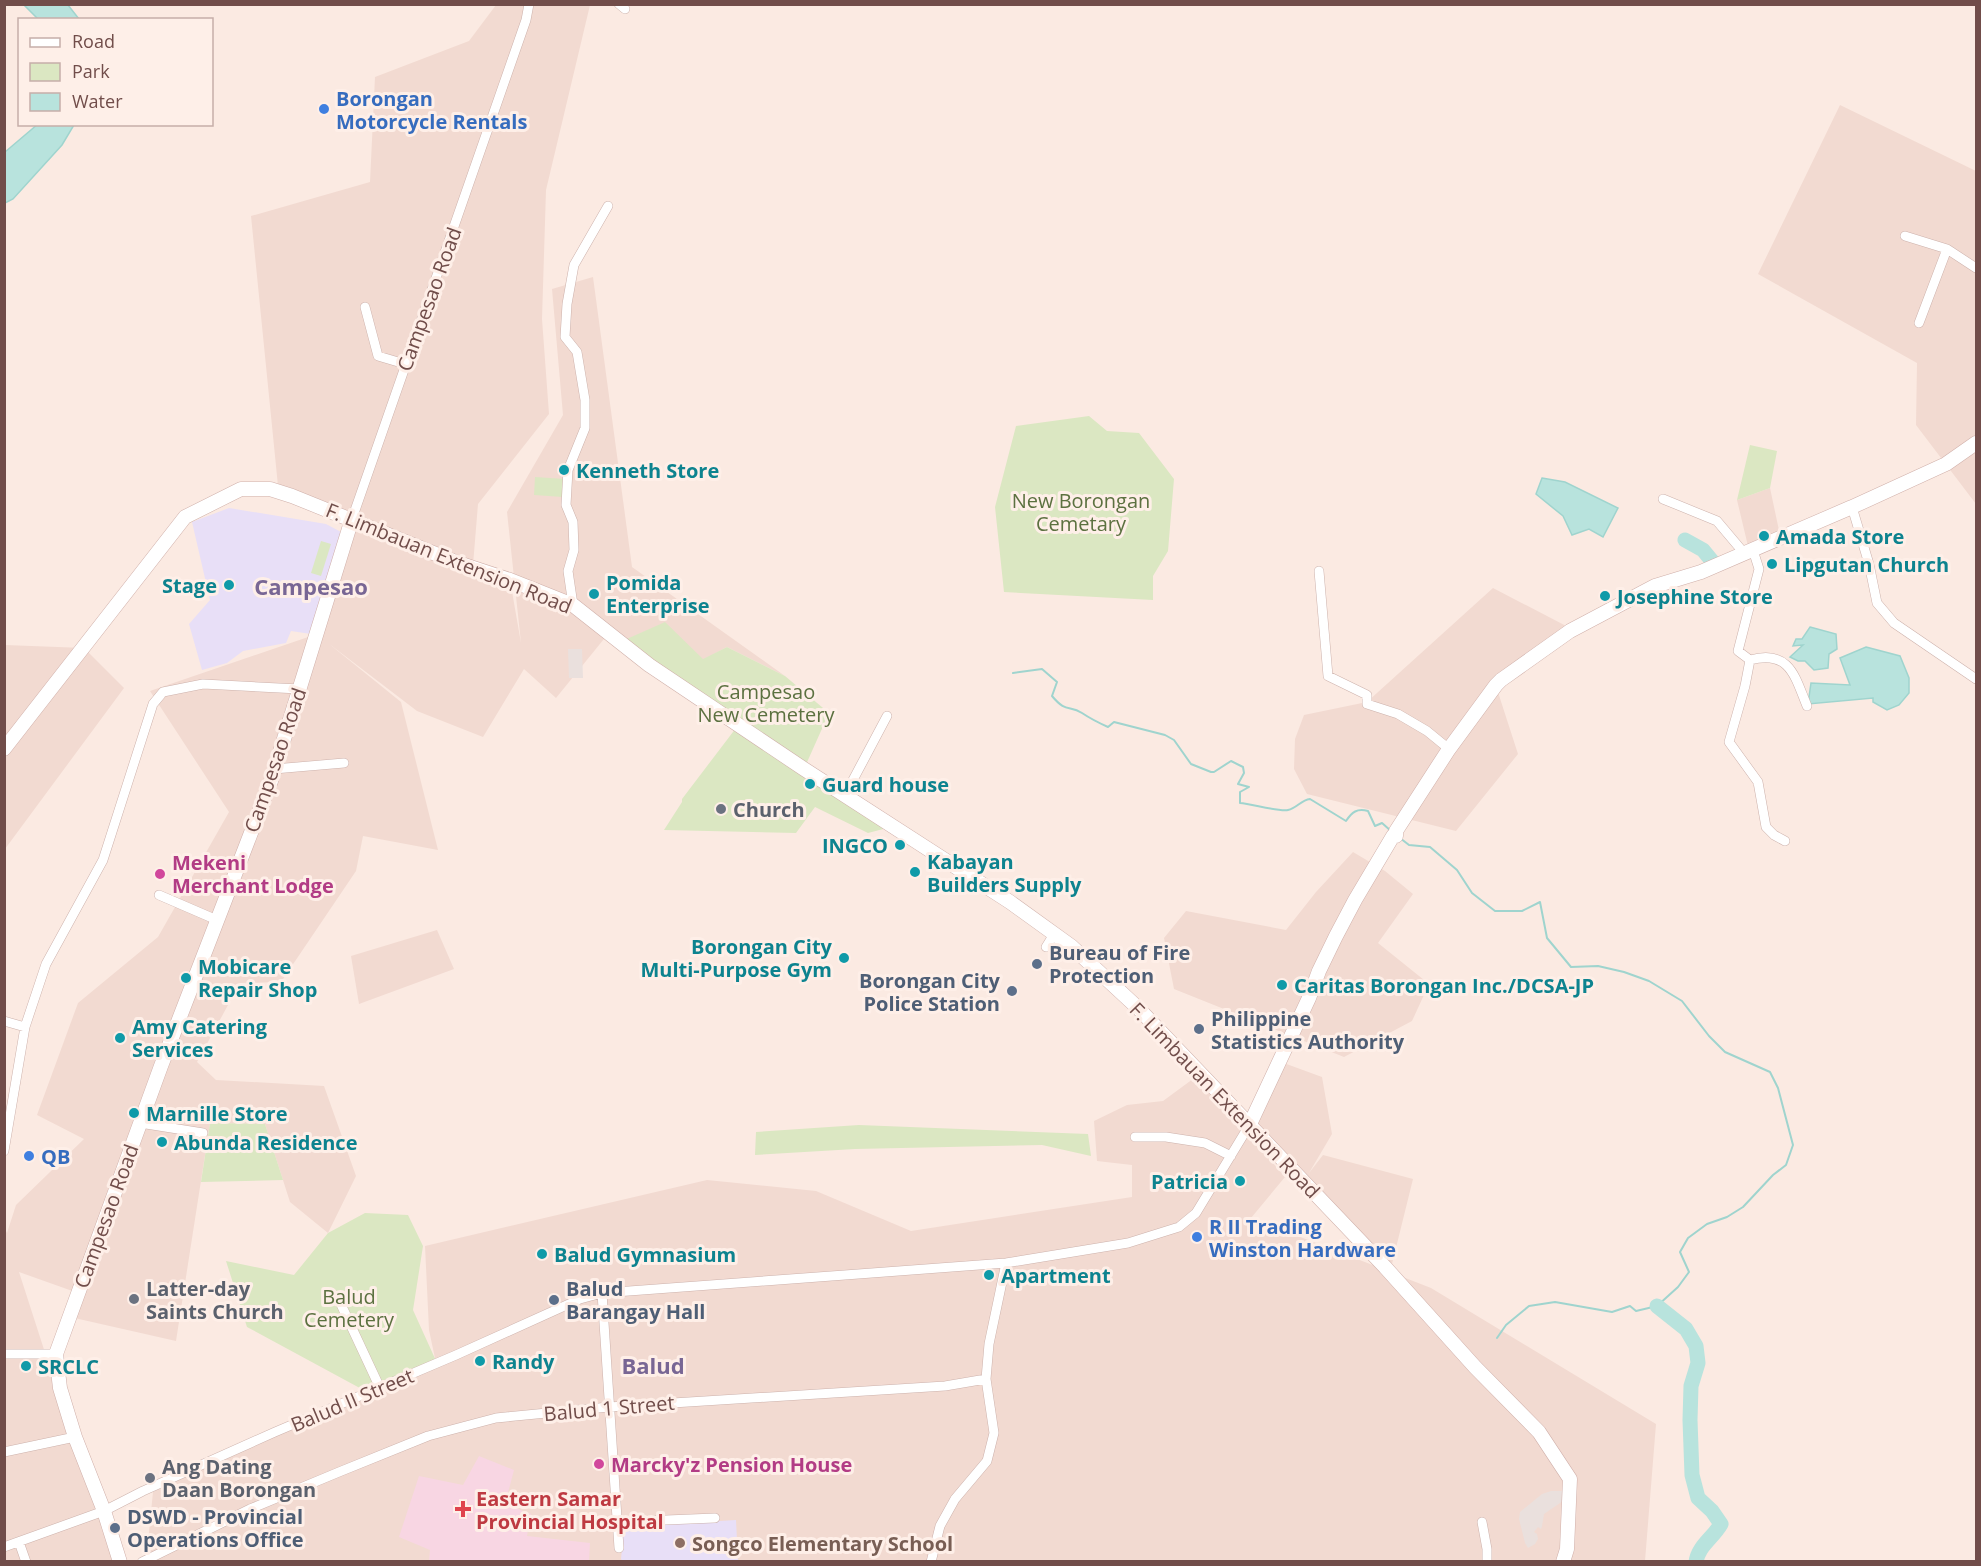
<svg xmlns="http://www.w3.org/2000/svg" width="1981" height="1566" viewBox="0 0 1981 1566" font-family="'Open Sans',sans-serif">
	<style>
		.residential { fill: #f2dad1 }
		.industrial { fill: #eae0dd }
		.education { fill: #e8dff7 }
		.medical { fill: #f8d6e3 }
		.green { fill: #dbe7c2 }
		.water { fill: #b8e3dd; stroke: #9fd4ce; stroke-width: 1.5 }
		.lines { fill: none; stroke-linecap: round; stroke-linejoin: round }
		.stream { stroke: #9fd4ce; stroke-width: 2 }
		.river { stroke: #b8e3dd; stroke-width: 15 }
		.street-casing { stroke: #cdb2ac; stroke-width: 10 }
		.secondary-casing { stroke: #d0b0aa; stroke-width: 15 }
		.street { stroke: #fff; stroke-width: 9 }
		.secondary { stroke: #fff; stroke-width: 14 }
		.shop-dot { fill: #3f7fe0; stroke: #feefe8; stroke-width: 2 }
		.culture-dot { fill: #0f9aa8; stroke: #feefe8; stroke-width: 2 }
		.worship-dot { fill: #6b7280; stroke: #feefe8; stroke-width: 2 }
		.hotel-dot { fill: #d1479c; stroke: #feefe8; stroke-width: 2 }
		.service-dot { fill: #5c6f8a; stroke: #feefe8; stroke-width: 2 }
		.health-dot { fill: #e0444e; stroke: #feefe8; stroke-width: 2 }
		.education-dot { fill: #8d6e63; stroke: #feefe8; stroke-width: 2 }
		.labels { text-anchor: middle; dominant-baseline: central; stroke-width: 6; stroke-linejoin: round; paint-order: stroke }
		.shop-label { font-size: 20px; font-weight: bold; fill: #366cbe; stroke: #feefe8; text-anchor: start }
		.street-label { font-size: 20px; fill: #714d4a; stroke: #feefe8 }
		.culture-label { font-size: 20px; font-weight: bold; fill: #0d838f; stroke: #feefe8; text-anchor: start }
		.park-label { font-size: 20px; fill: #5c7140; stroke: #feefe8 }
		.worship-label { font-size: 20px; font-weight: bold; fill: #5b616d; stroke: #feefe8; text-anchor: start }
		.hotel-label { font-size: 20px; font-weight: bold; fill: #b23c85; stroke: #feefe8; text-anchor: start }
		.service-label { font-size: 20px; font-weight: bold; fill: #4e5e75; stroke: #feefe8; text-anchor: start }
		.health-label { font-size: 20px; font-weight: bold; fill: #be3a42; stroke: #feefe8; text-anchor: start }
		.education-label { font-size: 20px; font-weight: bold; fill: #785e54; stroke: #feefe8; text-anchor: start }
		.quarter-label { font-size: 22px; font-weight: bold; fill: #786694; stroke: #feefe8 }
	</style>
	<rect width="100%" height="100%" fill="#fbeae2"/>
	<path class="residential" d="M496,5h94l-44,185 -4,129 7,95 -71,90 -5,61 -195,-79 -27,-270 119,-34 5,-105 94,-36z
		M1840,105l136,66v333l-60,-79 1,-62 -159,-89z
		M593,277l39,290 153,109 -58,-29 -24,13 -83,-18 -12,-8 -52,64 -32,-29 -41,68 -66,-26 -89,-68 73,59 37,148 -75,-14 -7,35 -75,111 -41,1 -43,79 19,18 108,6 32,90 -28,57 -38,-31 -25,-78 -55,-1 -34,218 -106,-24 8,-24 -59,-21 30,93 70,196h-114l-1,-334 3,6 9,-28 68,-66 -47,-24 41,-112 80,-66 71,-125 -79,-121 167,-57 35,-115 158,61 11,63 -14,-131 56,-97 -11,-126z
		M1770,488l10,47 -32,11 -11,-46z
		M1493,588l77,40 -74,58 22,68 -62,77 -149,-37 -13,-25 1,-30 9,-24 63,-13z
		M5,645l79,3 40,40 -119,161z
		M1353,852l32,19 28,23 -35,49 51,41 -17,37 -68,36 -170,-68 -10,-51 22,-27 100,19 30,-38z
		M437,930l17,39 -95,35 -8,-48z
		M1281,1062l41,15 10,57 -23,39 14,-18 90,24 -23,93 41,16 225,136 -11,137 -1499,1 7,-70 283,-129 -7,-33 -4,-84 282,-66 109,11 95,40 221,-34v-32l-35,-4 -3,-40 33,-16 36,-4 34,-25 88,101 -34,41 137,53 -135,-147z"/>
	<path class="industrial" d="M568,649h14l1,29h-14z
		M1551,1491h11l1,10 -19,13 -2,12 -1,3 -3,-2 -4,5 3,2 1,5 -3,5 -7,4 -3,-5 -6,-24 1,-7 22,-18z"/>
	<path class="education" d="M229,508l97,16 15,8 -30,102 -20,-3 -5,12 -43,8 -16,12 -25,7 -13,-46 21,-24 -18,-78z
		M736,1520l2,41 -115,1 -2,-3 3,-32z"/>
	<path class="medical" d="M479,1456l35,14 -9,34 26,10 -4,22 63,7 -1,18h-160l1,-11 -31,-13 20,-61 44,9z"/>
	<path class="green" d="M1089,416l18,15 32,2 35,46 -6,72 -15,25v24l-149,-8 -9,-85 21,-81z
		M1750,445l27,6 -7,37 -33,12z
		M535,477l30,2 -2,18 -29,-2z
		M321,541l10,3 -10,32 -10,-3z
		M665,622l38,37 24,-12 58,29 44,37 -25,56 -184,-127z
		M736,728l151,100 -19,5 -53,-26 -19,26 -132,-3 18,-28v-3z
		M210,1123l55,1 18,56 -82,2z
		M859,1125l229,9 3,22 -49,-11 -187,4 -100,6 1,-23z
		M365,1213l43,2 15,31 -10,64 24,53 -68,30 -122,-66 -21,-66 68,14 34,-42z"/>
	<path class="water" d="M24,5h44l11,14h-41z
		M38,124l36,1 -12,20 -49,54 -8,4v-51z
		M1542,478l23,4 53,26 -15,29 -14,-8 -17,6 -9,-19 -27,-22z
		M1810,627l26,7 1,15 -8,5 -1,14 -14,2 -9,-9h-7l-8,-4 13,-12 -10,1 3,-7h6z
		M1866,647l34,9 9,22v15l-10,12 -12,5 -14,-8v-4l-65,6 3,-21 39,2 -10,-27z"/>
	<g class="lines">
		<path class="stream" d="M1013,673l29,-4 15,13 -5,14c14,17 17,9 30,17 9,6 17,10 26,14l6,-5 51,13 9,5 17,24 20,8h3l17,-11 12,6 1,6 -6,11 11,3 -9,5v11c12,1 39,9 48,7 9,-2 13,-10 22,-11l36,22c6,-9 11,-13 22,-10l7,15 7,-3 9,8
			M1400,838l9,7 21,2 27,23 15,23 23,18h27l18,-9 7,36 24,29 27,-1 26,6 25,9 33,20 27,35 16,16 45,20 8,16 15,57 -7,20 -13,10 -30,32 -16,10 -20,7 -19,14 -8,14 9,20 -11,15 -21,19 -21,5 -6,-5 -18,6 -57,-10 -26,4 -23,19 -9,13"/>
		<path class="river" d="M1685,540l18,10 9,11
			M1657,1306l29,23 10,17 2,17 -7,23 -1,34 2,55 6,23 14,13 9,13c-8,14 -23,22 -25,38"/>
		<defs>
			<path id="street" d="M619,4l6,5
				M1905,236l42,13 29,19
				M365,307l13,49 27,8
				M1919,323l28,-74
				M1663,499l54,22 27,32
				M1852,507l17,57 8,39 17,20 82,56
				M352,519c58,-166 117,-332 174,-499l3,-16
				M1753,550l6,19 -21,82 12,9c40,-11 45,17 57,46
				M1319,571l9,105 39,19v9l31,10 29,17 22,18
				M573,605l-5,-34 6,-21 -1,-28 -7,-17 2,-35 17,-42v-28l-8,-48 -12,-15 2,-33 7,-39 34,-59
				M1750,660l-5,26 -16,56 29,40 8,45 8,8 11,6
				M274,769l70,-6
				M845,795l42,-79
				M159,895l58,25
				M1046,947l8,-13
				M4,1021l21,6
				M140,1123l63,10
				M1135,1137h31l39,6 26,13
				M4,1151l21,-124 21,-63 57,-104 50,-156 10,-12 40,-8 96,5
				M602,1293l17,255
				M338,1298l42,90
				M4,1354h52
				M4,1452l71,-15
				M618,1522l97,-4
				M1482,1522l5,27v13
				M19,1542l7,20
				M4,1547l100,-36 39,-20 132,-59 181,-77 124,-56 22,-6 404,-30 122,-20 51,-16 17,-14 54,-89
				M142,1562l108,-53 89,-37 89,-36 68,-18 113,-11 336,-21 41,-7 3,-35 17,-81
				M931,1562l9,-36 15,-27 32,-38 7,-28 -8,-54"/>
			<path id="secondary" d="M4,749l181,-232 56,-28h29l22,7 166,67 52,17 63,25 76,60 155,104 206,133 61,44 68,63 246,258 90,100 64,65 31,47 -3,70 -4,13
				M1250,1124l59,-126 10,-27 17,-35 19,-36 38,-64h3v-5l53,-82 47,-64 5,-5 69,-49 85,-45 46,-14 151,-65 94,-43 30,-21
				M120,1562l-16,-51 -29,-74 -15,-49 -4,-34 105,-288 110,-285 81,-262"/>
		</defs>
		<use href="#street" class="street-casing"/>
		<use href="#secondary" class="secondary-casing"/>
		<use href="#street" class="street"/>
		<use href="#secondary" class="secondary"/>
	</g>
	<g class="shop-dot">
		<circle cx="324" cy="109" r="6"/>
		<circle cx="29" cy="1156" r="6"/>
		<circle cx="1197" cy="1237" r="6"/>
	</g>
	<g class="culture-dot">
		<circle cx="564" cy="470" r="6"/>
		<circle cx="1764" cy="536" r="6"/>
		<circle cx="1772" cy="564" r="6"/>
		<circle cx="229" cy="585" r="6"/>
		<circle cx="594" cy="594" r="6"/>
		<circle cx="1605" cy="596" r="6"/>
		<circle cx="810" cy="784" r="6"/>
		<circle cx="900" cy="845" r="6"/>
		<circle cx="915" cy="872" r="6"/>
		<circle cx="844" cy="958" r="6"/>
		<circle cx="186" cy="978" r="6"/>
		<circle cx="1282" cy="985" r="6"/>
		<circle cx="120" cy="1038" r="6"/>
		<circle cx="134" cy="1113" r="6"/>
		<circle cx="162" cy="1142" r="6"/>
		<circle cx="1240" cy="1181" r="6"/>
		<circle cx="542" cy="1254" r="6"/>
		<circle cx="989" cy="1275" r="6"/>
		<circle cx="480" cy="1361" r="6"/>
		<circle cx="26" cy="1366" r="6"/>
	</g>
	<g class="worship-dot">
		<circle cx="721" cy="809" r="6"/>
		<circle cx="134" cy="1299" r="6"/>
		<circle cx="150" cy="1478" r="6"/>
	</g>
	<g class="hotel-dot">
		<circle cx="160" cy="874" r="6"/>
		<circle cx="599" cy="1464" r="6"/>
	</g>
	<g class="service-dot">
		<circle cx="1037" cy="964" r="6"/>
		<circle cx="1012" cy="991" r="6"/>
		<circle cx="1199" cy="1029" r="6"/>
		<circle cx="554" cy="1300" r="6"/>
		<circle cx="115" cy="1528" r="6"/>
	</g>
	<path class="health-dot" d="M460 1500h6v6h6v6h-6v6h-6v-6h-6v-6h6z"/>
	<circle class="education-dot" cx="680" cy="1543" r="6"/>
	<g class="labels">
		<g class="shop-label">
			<text x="336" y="98">Borongan<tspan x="336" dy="23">Motorcycle Rentals</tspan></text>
			<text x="41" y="1156">QB</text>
			<text x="1209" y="1226">R II Trading<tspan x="1209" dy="23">Winston Hardware</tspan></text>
		</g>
		<g class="street-label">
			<text transform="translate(429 299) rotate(-70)">Campesao Road</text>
			<text transform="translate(449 558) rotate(22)">F. Limbauan Extension Road</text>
			<text transform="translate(275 760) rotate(-71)">Campesao Road</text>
			<text transform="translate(1225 1100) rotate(46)">F. Limbauan Extension Road</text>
			<text transform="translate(106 1216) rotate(-70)">Campesao Road</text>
			<text transform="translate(352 1400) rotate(-23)">Balud II Street</text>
			<text transform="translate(609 1408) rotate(-5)">Balud 1 Street</text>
		</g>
		<g class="culture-label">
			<text x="576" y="470">Kenneth Store</text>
			<text x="1776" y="536">Amada Store</text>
			<text x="1784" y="564">Lipgutan Church</text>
			<text x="606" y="582">Pomida<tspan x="606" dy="23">Enterprise</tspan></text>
			<text x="217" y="585" text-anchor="end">Stage</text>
			<text x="1617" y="596">Josephine Store</text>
			<text x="822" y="784">Guard house</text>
			<text x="888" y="845" text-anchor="end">INGCO</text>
			<text x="927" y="861">Kabayan<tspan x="927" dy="23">Builders Supply</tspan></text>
			<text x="832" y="946" text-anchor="end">Borongan City<tspan x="832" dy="23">Multi-Purpose Gym</tspan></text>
			<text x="198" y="966">Mobicare<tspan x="198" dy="23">Repair Shop</tspan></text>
			<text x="1294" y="985">Caritas Borongan Inc./DCSA-JP</text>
			<text x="132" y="1026">Amy Catering<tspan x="132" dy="23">Services</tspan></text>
			<text x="146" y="1113">Marnille Store</text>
			<text x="174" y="1142">Abunda Residence</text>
			<text x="1228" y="1181" text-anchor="end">Patricia</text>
			<text x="554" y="1254">Balud Gymnasium</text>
			<text x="1001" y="1275">Apartment</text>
			<text x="492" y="1361">Randy</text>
			<text x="38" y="1366">SRCLC</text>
		</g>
		<g class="park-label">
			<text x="1081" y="500">New Borongan<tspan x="1081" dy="23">Cemetary</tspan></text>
			<text x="766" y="691">Campesao<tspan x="766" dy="23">New Cemetery</tspan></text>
			<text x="349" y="1296">Balud<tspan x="349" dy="23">Cemetery</tspan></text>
		</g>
		<g class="worship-label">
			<text x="733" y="809">Church</text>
			<text x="146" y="1288">Latter-day<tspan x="146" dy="23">Saints Church</tspan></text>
			<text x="162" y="1466">Ang Dating<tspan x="162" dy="23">Daan Borongan</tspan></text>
		</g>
		<g class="hotel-label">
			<text x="172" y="862">Mekeni<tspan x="172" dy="23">Merchant Lodge</tspan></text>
			<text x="611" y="1464">Marcky'z Pension House</text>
		</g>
		<g class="service-label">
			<text x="1049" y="952">Bureau of Fire<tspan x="1049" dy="23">Protection</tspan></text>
			<text x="1000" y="980" text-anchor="end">Borongan City<tspan x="1000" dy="23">Police Station</tspan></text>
			<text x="1211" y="1018">Philippine<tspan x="1211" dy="23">Statistics Authority</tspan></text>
			<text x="566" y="1288">Balud<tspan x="566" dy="23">Barangay Hall</tspan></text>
			<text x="127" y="1516">DSWD - Provincial<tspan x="127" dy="23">Operations Office</tspan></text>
		</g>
		<g class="health-label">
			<text x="476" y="1498">Eastern Samar<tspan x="476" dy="23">Provincial Hospital</tspan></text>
		</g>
		<g class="education-label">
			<text x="692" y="1543">Songco Elementary School</text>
		</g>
		<g class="quarter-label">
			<text x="311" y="586">Campesao</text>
			<text x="653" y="1365">Balud</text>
		</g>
	</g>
	<rect width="1981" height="1566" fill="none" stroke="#714d4a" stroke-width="12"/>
	<rect x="18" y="18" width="195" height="108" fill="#feefe8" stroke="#c6aea9" stroke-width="1.5"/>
	<rect x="30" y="38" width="30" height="9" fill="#ffffff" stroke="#c6aea9" stroke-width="1.5"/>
	<text x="72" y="48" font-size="18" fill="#714d4a">Road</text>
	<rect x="30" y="63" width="30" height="18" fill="#dbe7c2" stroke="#c6aea9" stroke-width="1.5"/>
	<text x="72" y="78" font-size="18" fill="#714d4a">Park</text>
	<rect x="30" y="93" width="30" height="18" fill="#b8e3dd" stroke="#c6aea9" stroke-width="1.5"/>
	<text x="72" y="108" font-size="18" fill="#714d4a">Water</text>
</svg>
